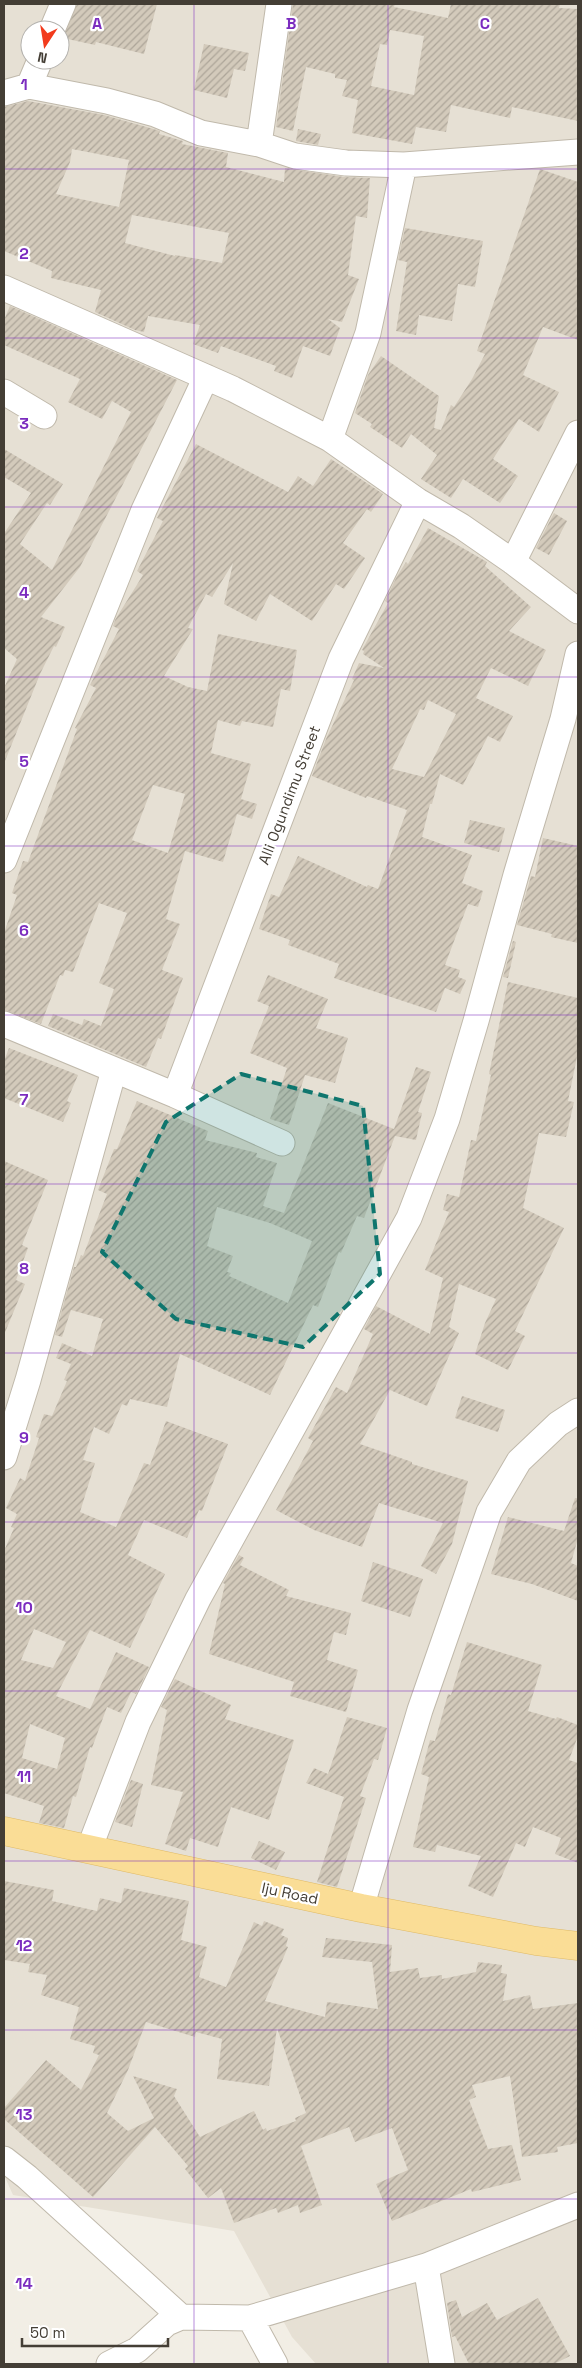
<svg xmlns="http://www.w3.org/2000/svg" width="582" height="2368" viewBox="0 0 582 2368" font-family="'Space Grotesk',sans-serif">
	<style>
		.residential { fill: #e6e0d4; fill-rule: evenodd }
		.building { fill: url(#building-hatch); fill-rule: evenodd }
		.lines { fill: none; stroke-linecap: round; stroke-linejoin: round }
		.minor-casing { stroke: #c0b9ab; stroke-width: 27 }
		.major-casing { stroke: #dfba67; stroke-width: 29 }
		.minor { stroke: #fff; stroke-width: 25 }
		.major { stroke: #fadd96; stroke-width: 28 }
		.marked { fill: #0f766e; fill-opacity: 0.2; stroke: #0f766e; stroke-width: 4; stroke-dasharray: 10 6; stroke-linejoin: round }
		.grid { fill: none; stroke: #7b2cbf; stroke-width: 1; stroke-opacity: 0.55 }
		.labels { text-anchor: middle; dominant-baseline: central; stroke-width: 4.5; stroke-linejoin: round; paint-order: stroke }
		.street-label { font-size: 15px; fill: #443e35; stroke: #fff }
		.grid-label { font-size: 16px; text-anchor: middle; font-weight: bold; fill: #7b2cbf; stroke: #fff; stroke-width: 4.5; stroke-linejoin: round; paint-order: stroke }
	</style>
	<defs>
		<pattern id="building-hatch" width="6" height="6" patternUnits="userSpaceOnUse" patternTransform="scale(1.25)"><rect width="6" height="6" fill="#d3cabb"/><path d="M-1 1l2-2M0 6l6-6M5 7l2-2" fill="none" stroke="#ada599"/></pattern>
	</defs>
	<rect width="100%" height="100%" fill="#f2eee5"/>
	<path class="residential" d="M4,4h574v2360h-262l-24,-27 -58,-106 -221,-36 -9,-20zM30,30h30v30h-30z"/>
	<path class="building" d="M77,4h80l-13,50 -48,-12 -1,3 -32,-7z
		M293,4h102l-1,3 54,11 3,-14h109l-1,4 19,1v112l-66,-14 -2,11 -59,-13 -5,27 -30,-5 -4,17 -60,-11 6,-33 -16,-4 5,-16 -12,-2v-4l-29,-7 -13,64 -17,-4zM390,30l34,6 -10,59 -43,-9 9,-42 7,1z
		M204,44l45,9 -4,18 -11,-2 -7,29 -33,-8z
		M28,101l76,14 46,13 10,3 -1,3 24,7 -1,3 46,9 -2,14 58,15 1,-14 59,9 26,1 -3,40 -11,-2 -8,59 11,4 -17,43 -14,-3 12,9 -10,28 -27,-10 -11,32 -18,-7 2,-5 -55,-20 -3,7 -25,-9 7,-19 -52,-9 -4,16 -9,-2 -40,-18 6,-22 -50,-12 1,-7 -48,-20v-144zM72,149l57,11 -10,47 -63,-13 14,-32zM132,215l97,18 -7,30 -47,-8v1l-50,-13z
		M298,129l23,5 -3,11 -22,-4z
		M540,169l38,13v158l-35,-13 -20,48 36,17 -20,40 -20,-13 -26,40 25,17 -18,27 -37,-24 -12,19 -30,-19 16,-24 -26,-21 -9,14 -32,-21 2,-3 -17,-11 13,-38 13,-19 58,40 -5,32 7,2 10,-25 3,2 18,-28 13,-25 -8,-3z
		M405,228l78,13 -8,46 -17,-3 -6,37 -33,-6 -3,20 -20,-4 11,-69 -9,-2z
		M10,306l167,74 -97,187 -39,50 24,10 -9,20 -2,-1 -14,28 -35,87 -1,-73 13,-29 -13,-11v-117l1,1 26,-39 -27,-16v-28l59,35 -13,21 -3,-2 -27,41 32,26 79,-158 -19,-11 -10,18 -34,-17 12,-23 -76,-34v-25z
		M196,444l92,48 10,-16 15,10 18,-27 52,35 -12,18 -4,-3 -24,34 22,15 -21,31 -8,-5 -24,37 -42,-27 -14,27 -32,-17 9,-41 -21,34 -6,-3 -18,34 5,1 -29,47 24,11 19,4 11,-57 79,16 -7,41 -9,-2 -8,38 -31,-6 -2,5 -22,-6 -7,33 40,11 -10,35 16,5 -5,15 -15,-5 -14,48 -38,-11 -19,68 14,5 -18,46 21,8 -22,61 -3,-1 -12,29 -98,-41 5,-12 29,11 2,-6 17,7 13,-37 -15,-6 28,-70 -28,-10 -26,69 -8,-2 -2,6 -3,-1 -19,49 -37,-14v-77l13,-38 -5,-2 11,-32 5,1 49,-133 -2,-1 21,-40 -6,-3 29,-56 -6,-3 2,-6 28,-45 -6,-4 26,-50 -6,-3zM153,785l32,9 -17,59 -36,-13z
		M554,513l13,8 -18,34 -13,-7z
		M428,528l59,34 -2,4 46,41 -22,24 37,19 -18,36 -37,-18 -15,30 37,18 -13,26 -12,-6 -25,49 -23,-11 -8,30h-2l-8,33 50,18 -10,28 21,8 -5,16 -10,-3 -23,61 15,5 -2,7 8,3 -6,14 -15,-6 -9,24 -102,-34 5,-14 -51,-19 2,-5 -31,-11 12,-35 8,3 19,-41 69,31 1,-2 10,4 29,-79 -40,-14 -1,2 -54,-22 14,-37 28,-59 -2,-1 7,-16 25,5 -21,-14 1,-3 -2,-1 26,-47 -3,-2 11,-23 10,-16 2,2zM428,700l28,14 -32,63 -32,-8 28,-60 4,1z
		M470,820l35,8 -6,24 -35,-9z
		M543,838l35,8v97l-27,-6 1,-3 -35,-9 14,-49 4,1z
		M513,941l3,1 -8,36 -5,-1z
		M268,975l60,24 -12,29 32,10 -13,45 -30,-8 -16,50 -19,-6 17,-51 -37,-15 19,-47 -12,-5z
		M508,982l70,16v54l-10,49 6,1 -8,35 -27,-4 -16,75 41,20 -49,103 10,5 -17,34 -33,-16 10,-31 11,-24 -37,-15 -10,43 10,6 -32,73 -37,-16 -30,54 52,18v2l56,17 -16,63 -16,30 -15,-8 22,-43 -64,-20 -17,44 -48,-17 -38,-20 37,-69 -5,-3 28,-51 11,6 26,-59 -9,-5 12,-23 54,28 13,-56 -18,-8 24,-58 -6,-2 4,-16 12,3 12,-57 5,1 15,-66 -2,-1z
		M9,1048l69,27 -11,26 4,2 -8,19 -59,-24v-37z
		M416,1067l15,5 -13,40 4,1 -6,27 -21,-4 -31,82 -7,-2 -16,37 -2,-1 -21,55 -5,-2 -43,90 -90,-41 -13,53 -37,-8 -3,7 -5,-2 -13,30 -15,-7 -11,33 12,3 -15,49 36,15 28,-64 6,2 16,-44 62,23 -26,67 -3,-1 -12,28 -43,-18 -16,35 37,19 -35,74 -40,-18 -34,66 34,13 26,-57 33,15 -13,27 -5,-2 -10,21 -14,-6 -15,41 -2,-1 -14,50 -3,-1 -9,32 -25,-5 5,-17 -40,-13v-242l10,-23 -3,-1 6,-13 -11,-6 14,-30 5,3 14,-43 -3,-1 8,-23 8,2 15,-35 -3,-1 7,-16 -15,-6 6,-15 30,13 11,-37 -32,-9 -9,27 -7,-2 19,-68h2l5,-12 2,1 24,-62 -9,-4 16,-41h3l20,-48 71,30 -3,9 52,13 -1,4 21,6 -14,43 21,7 44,-110 66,26zM217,1207l53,16 42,18 -24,62 -59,-27 2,-3 -4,-1 6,-16 -26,-10zM34,1629l32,13 -13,26 -32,-8zM30,1724l35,14 -8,31 -35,-11z
		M4,1161l44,19 -26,65 6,3 -12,32 9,4 -21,51z
		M462,1396l43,14 -7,22 -43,-14z
		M575,1498h3v40l-7,25 7,3v35l-46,-17 -41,-10 17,-57 56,14z
		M239,1555l5,3 -4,7 49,25 -3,6 65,17 -5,22 -12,-3 -7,28 31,10 -12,42 -56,-16 4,-14 -85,-28 16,-70 -2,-1z
		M373,1562l50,17 -13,38 -49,-16z
		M467,1642l75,23 -14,46 28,8 1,-2 21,8v11l-9,24 9,3v100l-23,-9 6,-16 -28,-11 -8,20 -9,-4 -23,54 -25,-11 13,-30 -44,-11 -2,7 -22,-5 16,-70 -8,-3 9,-34 5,1 13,-47 3,1z
		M175,1679l56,26 -6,14 69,21 -25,80 -38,-13 -13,40 -28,-9 -4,13 -21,-7 18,-52 -32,-7 16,-75 -6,-3z
		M347,1717l40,11 -9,32 -4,-1 -14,37 6,2 -29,89 -20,-5 27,-85 -38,-14 8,-15 14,6z
		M131,1780l12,4 -11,43 -17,-5z
		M259,1841l26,11 -9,18 -25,-12z
		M4,1881l50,9 -2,11 45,10 3,-13 21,5 3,-15 65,13 -8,39 26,7 -8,30 27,10 28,-65 8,4 2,-5 20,8 -3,6 7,3 -2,8 2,1 -23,54 60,16 2,-15 51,7 -6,-47 -50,-5 4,-19 66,7 -2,27 28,-4 2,10 22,-3v4l34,-7 2,-10 24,3 -1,8 6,1 -4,27 27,-6 3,14 45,-6v140l-21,4 1,5 -36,5 -12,-81 -38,9 4,12 -7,3 19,49 24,-4 9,35 -49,12 -1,-3 -79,32 -16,-37 32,-14 -16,-42 -37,14 -6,-15 -48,19 21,59 -22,8 -2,-8 -20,8 -2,-5 -42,15 -13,-35 -13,10 -23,-29 3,-3 -33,-39 -62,70 -89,-78v-11l42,-48 35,30 18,-35 -6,-2 2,-7 -25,-7 9,-32 -38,-12 6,-20 -19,-3 2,-8 -26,-4zM146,2022l49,15 1,-5 26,7 -5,40 52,7 8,-58 29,85 -11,5 1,3 -29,10 -1,-3 -3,2 -9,-19 -54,26 -26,-41 3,-7 -44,-13 21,42 -26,13 -21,-18 21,-43z
		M538,2298l32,58 -16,8h-85l-14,-28 -3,1 -5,-34 9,-3 6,17 25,-14 10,17z"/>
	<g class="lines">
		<defs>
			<path id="minor" d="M52,30l11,-26
				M29,86l11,-26
				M4,93l25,-7 78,15 48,13 46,19 58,11 36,12 51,7 58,2 174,-13
				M259,144l20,-140
				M4,288l229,101 97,50 88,62 43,25 52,36 65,49
				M4,392l40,24
				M330,439l38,-106 36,-168
				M513,562l65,-129
				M4,860l140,-350 62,-133
				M4,1024l171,71 107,48
				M175,1095l166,-436 77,-158
				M4,1457l24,-77 86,-310
				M89,1849l49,-127 60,-123 211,-381 38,-99 29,-98 40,-146 47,-156 15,-65
				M361,1908l59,-198 69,-198 30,-51 39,-37 20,-13
				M4,2159l23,18 154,140
				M426,2266l16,98
				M250,2318l25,46
				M109,2364l28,-14 30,-27 14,-6 69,1 176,-52 152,-61"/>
			<path id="major" d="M4,1831l357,77 175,33 42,5"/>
		</defs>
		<use href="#minor" class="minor-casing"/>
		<use href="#major" class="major-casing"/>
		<use href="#minor" class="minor"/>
		<use href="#major" class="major"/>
	</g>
	<path class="marked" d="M241,1074l122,32 17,168 -77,73 -127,-28 -74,-67 64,-130z"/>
	<path class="grid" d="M194,4v2360M388,4v2360M4,169h574M4,338h574M4,507h574M4,677h574M4,846h574M4,1015h574M4,1184h574M4,1353h574M4,1522h574M4,1691h574M4,1861h574M4,2030h574M4,2199h574"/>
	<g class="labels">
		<g class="street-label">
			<text transform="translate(289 795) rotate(-69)">Alli Ogundimu Street</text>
			<text transform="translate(290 1893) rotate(12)">Iju Road</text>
		</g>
	</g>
	<g class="grid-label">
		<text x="97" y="29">A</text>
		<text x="291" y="29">B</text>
		<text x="485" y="29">C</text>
		<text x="24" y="90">1</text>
		<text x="24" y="259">2</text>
		<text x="24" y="429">3</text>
		<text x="24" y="598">4</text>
		<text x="24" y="767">5</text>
		<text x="24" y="936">6</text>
		<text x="24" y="1105">7</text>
		<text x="24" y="1274">8</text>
		<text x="24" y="1443">9</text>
		<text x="24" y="1613">10</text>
		<text x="24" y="1782">11</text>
		<text x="24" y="1951">12</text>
		<text x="24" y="2120">13</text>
		<text x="24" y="2289">14</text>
	</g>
	<rect width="582" height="2368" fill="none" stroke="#443e35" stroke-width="10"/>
	<g transform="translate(45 45) rotate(192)"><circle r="24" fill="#ffffff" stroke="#b4b2ae"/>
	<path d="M0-4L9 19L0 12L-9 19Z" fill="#f23b1d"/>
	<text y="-8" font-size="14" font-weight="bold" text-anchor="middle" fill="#443e35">N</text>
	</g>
	<path d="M22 2338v8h146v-8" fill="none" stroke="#443e35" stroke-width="2.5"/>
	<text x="30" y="2338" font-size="15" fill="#443e35" stroke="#ffffff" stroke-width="4" paint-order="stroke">50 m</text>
</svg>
